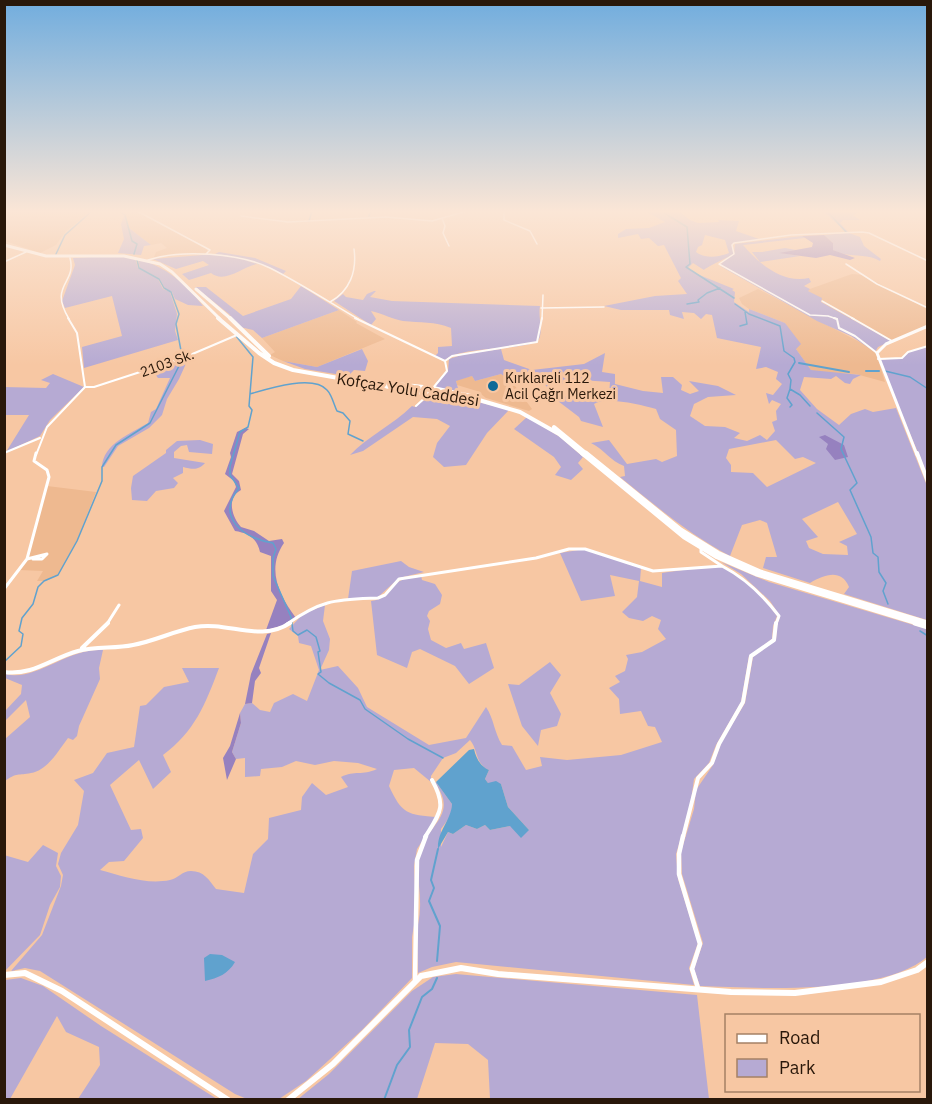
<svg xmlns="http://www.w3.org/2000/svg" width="932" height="1104" viewBox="0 0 932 1104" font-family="'IBM Plex Sans',sans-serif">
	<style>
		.built { fill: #eeb990 }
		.green { fill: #b6aad3; fill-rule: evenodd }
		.forest { fill: #9681bf }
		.water { fill: #60a2ce }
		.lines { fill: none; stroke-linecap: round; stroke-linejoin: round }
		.stream-far1 { stroke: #60a2ce; stroke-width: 1.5 }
		.stream { stroke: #60a2ce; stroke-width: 2 }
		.canal { stroke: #60a2ce; stroke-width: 2 }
		.minor-far4 { stroke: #fff; stroke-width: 1.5 }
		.minor-far3 { stroke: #fff; stroke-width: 2 }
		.minor-far2 { stroke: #fff; stroke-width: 3 }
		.minor-far1 { stroke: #fff; stroke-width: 4 }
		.minor { stroke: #fff; stroke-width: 4.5 }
		.tertiary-far2 { stroke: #fff; stroke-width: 3 }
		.tertiary-far1 { stroke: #fff; stroke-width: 4 }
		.tertiary { stroke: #fff; stroke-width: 6 }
		.secondary-far3 { stroke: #fff; stroke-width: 3 }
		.secondary-far2 { stroke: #fff; stroke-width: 4 }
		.secondary-far1 { stroke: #fff; stroke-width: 4.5 }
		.secondary { stroke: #fff; stroke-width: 5 }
		.poi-dot { fill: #0c6998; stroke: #f7c7a3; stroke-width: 2 }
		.labels { text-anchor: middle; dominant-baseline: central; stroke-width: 6; stroke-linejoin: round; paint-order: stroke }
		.far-street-label { font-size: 14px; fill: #29180a; stroke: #f7c7a3 }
		.far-poi-label { font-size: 14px; fill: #29180a; stroke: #f7c7a3; text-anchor: start }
		.street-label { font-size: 16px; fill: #29180a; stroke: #f7c7a3 }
	</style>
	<rect width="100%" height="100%" fill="#f7c7a3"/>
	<path class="built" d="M4,211h87l-25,20 -10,14 -16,8 -35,-12z
		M137,211l55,28 14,9 2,5 -54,4 2,-5 11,-4 -6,-5 -10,2 -22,-17 -4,-14z
		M852,274l11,1 64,34v16l-36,16 -63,-34 -21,-17z
		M758,289l111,58 7,6 9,29 -29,-8 -39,-2 -6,-2 -15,-21 -11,-26 -36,-14 -7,-5 -3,-6z
		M339,310l18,12 -1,1 29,16 -68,28 -34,-6 -13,-6 5,-3 -13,-14z
		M501,374l11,8 20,27 -3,2 -43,-13 -9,-7 -20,-6 -1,-5 16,-4 3,5z
		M47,486l49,6 -19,48 -19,35 -14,6h-7l6,-10 -24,-1 10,-14z"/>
	<path class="green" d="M645,211h34l11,9 8,3 21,-1 -1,-2 21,1 -3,10 23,8 -27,5 2,11 1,-11 67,-8 3,2 -62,7c16,19 40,39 66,33l2,4 -7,4 6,3 -2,2 14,7 -1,4 70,39 -13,6 -3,5 -24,-16 -34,-15 -95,-54 -2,-2 8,-8c-4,2 -23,11 -24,13l-11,-7 -5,5 9,6 37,15 -2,1 3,2 -1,10 15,10v-3l36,14 16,21 -5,5 15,21 50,5 -8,4 -3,5 -5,-1 -9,-7 -5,3 -27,-2 -4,13 17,19 22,16 12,-11 14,-5 8,3 23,-4 31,78v134l-83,-26 5,-7c-8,-19 -25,-12 -39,-4l-47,-15 3,-11h11l-10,-34 -7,-3 -18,5 -12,31c-40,-21 -74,-50 -110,-79l5,-1 -1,-10c-14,-5 -19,-16 -33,-23l18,-3 18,24 29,-5 6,3 15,-6 -1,-26 -16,-11 -4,-10c-15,-4 -50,-13 -62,-5l9,23 -22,-6 -2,-4 -25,-19 32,-4 23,1 1,-13 -29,-2 -34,7 -8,-9 -7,5 -5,-4 -15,3 -11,-8 -26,7 -3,-5 -16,5 3,11 -23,-4 1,-7 11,-10 1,-12 16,-5 36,-5 3,11 28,10 52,-6 21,-11 -3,19 13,2v10l28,7 20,2 -2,-16h12l9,8 -1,5 9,4 9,-3 -10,-10 29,5 18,9 -28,2 -14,7 -4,12 15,10 20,1 15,6 -6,5 13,3 13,-6 7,5 8,-9 -3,-9 5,-2 -1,-9 5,-7 -9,-4 -3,4 -3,-11 7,2 9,-11 -6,-5 2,-7 -12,-5 -10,2 5,-22 -44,-9 -5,-23 -6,-1 -5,5 -7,-6 -12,-1 2,7 -14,-4 -1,-5h-48l-17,-4 51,-10 32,-2 -9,-13 3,-3 -17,-33 -6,1 -9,-8 -8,1 -3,-5 -20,4v-4l8,-5 23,-1 16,-6zM705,235l20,5 4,13c-10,4 -24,6 -33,-1l2,-5 4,-2zM776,440l19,19 8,-2 13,6 -49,24 -14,-14 -22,-1v-7l-5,-7 3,-9zM838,502l19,32 -18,8 8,4 1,9 -25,-1 -14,-6 -3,-7 12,-4 -16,-18z
		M823,211h36l-6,4 7,5h-17l-3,3 9,10 11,4 4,9 17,13 -1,2c-16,-9 -29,-2 -47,-11v-7l-9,-8 23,-2z
		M125,214l4,14 22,17 -7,1 -3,9 -23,-2 6,-14 -3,-15z
		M785,248l11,2 -14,3 18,3 -40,6 -8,-10h10z
		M219,252l36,6 31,13 -3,3 -14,-7 -25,-7 13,4c-15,3 -32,20 -46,9l-22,7 -7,-6 27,-9 -6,-4 -27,8 -23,-10 62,-5z
		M109,256l26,2 3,10 20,11 5,10 7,3 7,22 -2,17 3,9 -94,28 -2,-21 40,-11 -10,-40 -47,12 -3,-7 13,-36 -2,-7z
		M138,259c28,8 48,24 65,47l-15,-1 -13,-6 -3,-7 -7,-4 -6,-10 -19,-10z
		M301,286l38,24 -77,28 -9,-8 -13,-3 -11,-13 -34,-27h11l37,29 48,-17z
		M374,291h2l-6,6 22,4 148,5c-2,10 3,25 -1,33 -7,12 -77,6 -94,21l-10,-4 3,-3v-6l14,-1 -1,-18c-17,-7 -30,-5 -48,-7 -8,-1 -22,-8 -32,-10l5,8 -5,6 -37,-24 9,-7 3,3 17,3 4,-6z
		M927,347v127l-48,-114 23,-2 7,-6z
		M362,349l6,12 -3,10 -11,-1 -6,6 -43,-7 -22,-8 34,6z
		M189,357l-10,22 -12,20 -5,16 -13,13 -31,18 -14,21h-2c1,-23 28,-33 46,-44l3,-11 5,-3 14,-31h-12l-6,-8z
		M53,374l31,13 -34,33 -10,16 -34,16 23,-37h-24l-1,-28 42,1 4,-5 -9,-3z
		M430,396l44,5 35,9 -22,23 -21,32 -22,2 -11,-10 4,-14 13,-17 -13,-7 -24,-2 -50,34 -13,4c18,-19 43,-30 62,-49l3,1z
		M527,417l33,20 23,20 -5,6 5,6 -12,11 -16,-5 6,-8 -7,-10 -40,-28z
		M200,440l13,4 -1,10 -23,-2 -2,-7 -6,1 -7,6v6l31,5c-7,8 -13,6 -22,4v6l-10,5 5,5 -4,5 -18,3 -9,10 -15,-1 -1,-12 2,-12 33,-23v-3l11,-9z
		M585,549l56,19 -1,13 22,6v-14c18,-2 39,-7 58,-6 19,2 46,34 57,49l-4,10 -1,13 -23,17 -8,46 -25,43 -7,18 -15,16 -4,29 -14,46 2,25 20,64 -9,25 5,17 -238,-23 -24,5 -14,6c0,-13 -1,-25 -1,-38 0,-9 3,-18 3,-27 1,-18 -5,-38 0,-56 7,-28 39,-36 15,-69l1,-1 16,22 -1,11 -10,14v18l7,-15 5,2 13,-9 11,4 8,-4 5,5 20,-4 19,4 -21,-23 -7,-23 -13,-1 -3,-4 4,-9c-14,-6 -11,-21 -19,-30l-14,13 -13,5 -12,18v6l-17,-14 -20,2 -5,16c13,28 18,29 49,31l-21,32 -3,17 2,47 -4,24v41l-50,52 -56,51 -27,18h-32l-12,-5 -195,-123 -15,-3 -14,3 31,-36 19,-49 2,-11 -5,-11 3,-11 17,-28 6,-34 -10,-11 19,-7 14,-20 27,-6 6,-41 6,-1 18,-18 25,-5 -7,-14h37c-14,37 -24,63 -56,87l8,17 -18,17 -14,-29 -29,25 21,45 10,-1 2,9 -19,23 -15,1 -9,8c22,6 47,15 70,10 7,-1 12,-9 21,-9 13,0 18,9 25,18l28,4 9,-39 15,-15 1,-21 32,-8 1,-13 10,-14 14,12 22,-8 -7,-10c14,-7 21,-1 36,-8l-19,-6 -24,-2 -19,4 -19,-4 -14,6 -21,2 -1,7 -15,1v-19l-9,1 -4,-7 9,-29 -1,-10 5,-9 7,-1 8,7 10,2 4,-9 19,-9 14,7 12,-31 -8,-24 -12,-3 -1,-7 -9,-7 14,-15 22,-9 -2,16 7,18 -1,11 -9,20 18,-4 20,22 9,19 62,38 37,-7 20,-31c8,12 8,25 16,38l10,1 14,24 16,-4 -2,-9 27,3 54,-5 41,-13 -7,-15 -7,-1 -7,-15 -21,3 -1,-15 -10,-11 11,-6 -5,-6 10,-5 3,-12 -2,-4 16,-3 24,-13 -8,-10 3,-9 -9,-4 -9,5 -14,-3 -7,-6 15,-15 2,-16 -29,-6 5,21 -34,5 -21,-48z
		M401,561l8,6 15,5 -25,6 -21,19 -30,2 4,-28z
		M721,562l48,20 158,47 1,327c-44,40 -171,32 -228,30l-6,-17 9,-26 -21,-69 -1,-22 13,-43 2,-19 17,-25 9,-24 23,-38 8,-46 23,-17 1,-14 3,-10 -10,-15 -29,-27z
		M421,575l1,5 13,4 7,11 -2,9 -11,7 -2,5 3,5 -2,8 3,11 15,8 15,-5 3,6 22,-6 8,25 -25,16 -14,-18 -35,-17 -8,3 -5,16 -30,-13 -6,-54c19,-2 16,-15 31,-21 5,-3 13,-3 19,-5z
		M103,650l-4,18 1,11 -21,47 -2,10 -4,4 -5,-2c-10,13 -20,32 -37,35 -13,3 -14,-1 -26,8v-42l25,-22 -4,-17 -21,21v-10l16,-17 1,-9 -17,-7v-4c31,8 61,-26 98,-24z
		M550,662l11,13 -11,18 11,21 -4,12 -16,4 -3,16 -16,-20 -14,-42 11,1z
		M43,845l15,8 -2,13 5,10 -1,11 -10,18 -10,30 -36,37v-117l24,7z
		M456,974l241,21 12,104h-219l-2,-39 -20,-16 -33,-1 -18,56h-119l31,-25 83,-83 21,-14z
		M21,978l22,8 58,40 116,73h-139l22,-34 -1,-18 -33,-15 -9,-16 -47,83h-5v-119z"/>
	<path class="forest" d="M824,235l9,8v7l22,8 -5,2 -20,-5 -14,3 -37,-5 33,-6 1,-4 -11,-7z
		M245,428l4,1 -6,5 -11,40 7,7 2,9c-15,8 -9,27 0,37l13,4 15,10 13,-2 2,4c-18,26 -5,52 12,75l-7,6 -23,6 11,-30 -6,-9v-35l-11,-4c-3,-14 -12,-19 -25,-21l-11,-20 12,-24 -2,-6 -9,-7 6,-17 -1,-4 7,-21z
		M825,435l19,10 4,12 -13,3 -9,-11 2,-5 -9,-7z
		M271,633l-12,35 2,5 -6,8 -3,22 -7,1 6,-30 16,-40z
		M240,713l1,10 -9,29 4,7 -9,21 -4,-22 7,-12z"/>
	<path class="water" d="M474,749c2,9 6,17 15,21l-4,9 3,4 8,-2 5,3 7,23 21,23 -8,8 -11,-12 -20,4 -5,-5 -8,4 -11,-4 -13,9 -5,-2 -10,17c-1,-18 13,-28 14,-45l-16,-22 33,-32z
		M210,954l12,1 13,7c-7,12 -17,16 -30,19l-1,-23z"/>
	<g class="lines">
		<path class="stream-far1" d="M119,211l6,4 7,26 5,3 -3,10
			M661,211l26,16 3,37 -4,3 48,31
			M827,211l19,21
			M369,216l1,-5
			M309,221l3,-10
			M56,254l9,-19 27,-24
			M137,260l2,8 20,11 5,9 7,4 8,22 -3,10 6,32
			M687,304l12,-2 -1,-2 9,-7 13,-5
			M735,304l14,10 31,12 4,25 10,7 1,4 -7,12 3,6 -1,9 10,6 10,11
			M740,326l7,-2 -2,-12
			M236,336l17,21 -4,49 3,4 -4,17 -8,5 -10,34v9l9,13c-24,29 5,51 34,55l3,6 -3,9v18l18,41 2,14 5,4 9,-5 9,7 4,14 -2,1 3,20 -3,2 11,9 31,17 5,9 43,30 35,19
			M885,371l25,6 18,12
			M790,389l-3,9 5,7 -2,2
			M250,394c17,-5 63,-20 77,-4 5,5 7,15 10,21l6,2 7,8 -2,13 15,7
			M817,413l27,24 -3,12 16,34 -7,7 21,47 2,16 5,4 1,15 7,11 -3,8 5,13
			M920,631l8,5
			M4,662l17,-16 2,-12 -4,-3 3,-13 11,-14 5,-17 6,-6 14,-6 19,-34 25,-60v-14l14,-22 34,-22 32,-63"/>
		<path class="stream" d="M437,961l3,-35 -11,-25 5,-13 -3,-8 7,-31
			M384,1100l13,-35 13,-18 -1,-17 13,-33 10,-8 5,-11"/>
		<path class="canal" d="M799,363l50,9
			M866,371h13"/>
		<path class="minor-far4" d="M137,211l73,39 -4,4
			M504,211v9l26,11 7,13
			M241,216l47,6 98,-5 46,4 35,-10
			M442,218l3,8 -2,7 6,13
			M148,260c33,-11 91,-7 122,8 30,15 59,34 88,51
			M4,262l22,-10
			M846,264l31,20 51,24
			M822,301l32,18
			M330,302c20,-11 27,-31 24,-53
			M541,308l63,-1
			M69,319c-21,-35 8,-35 1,-61
			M542,319l1,-24
			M837,319l-9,-3 -18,-1 -91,-51 15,-10 -2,-9 2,-2 57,-8 71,-3 7,1 59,28"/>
		<path class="minor-far3" d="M68,318l9,15 8,54h9l89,-29 54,-23
			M355,318l90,43
			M834,318l3,1 2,9 16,8 22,17
			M852,318l40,23
			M878,359l24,-1 6,-6 20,-6
			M433,388l14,-17 -2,-10 7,-5 85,-14 5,-24
			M416,406l13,-12
			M4,453l36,-15
			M36,455l11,-28 38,-40"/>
		<path class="minor-far2" d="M27,559l22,-82 -2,-7 -13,-9 2,-8
			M722,566c23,12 41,29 57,50l-3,8
			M4,589l23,-30 20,-5 -5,5h-9
			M107,624l12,-19
			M287,624c36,-25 48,-24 91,-26l7,-3 14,-16 137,-21 33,-9h16l68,22 69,-5 -21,-14v-4"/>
		<path class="minor-far1" d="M4,634v12
			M82,648l26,-25
			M4,672c29,4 48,-14 74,-21 18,-5 37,-2 55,-6 22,-4 41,-14 62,-18 33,-6 65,16 95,-4
			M425,837c15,-24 22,-30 7,-57
			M683,837l15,-59 14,-15 7,-19 24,-42 8,-46 23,-16 2,-17"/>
		<path class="minor" d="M683,836l-4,18v20l21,70 -8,25 6,19
			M415,980l2,-120 9,-24"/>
		<path class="tertiary-far2" d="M917,455l-40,-102 9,-9 42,-18"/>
		<path class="tertiary-far1" d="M917,453l11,29"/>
		<path class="tertiary" d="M4,975l21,-2 37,18 166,109
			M288,1100l45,-36 88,-88 40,-8 37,6 233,18 64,1 86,-11 36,-12 11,-8"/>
		<path class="secondary-far3" d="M4,245l42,11h78l36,8 12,8 48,47
			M196,289l35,30"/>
		<path class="secondary-far2" d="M218,318l41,35 15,10 19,7 136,24 50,6 41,12 39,22 25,21
			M230,318l39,38
			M385,383l48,5 38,8
			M554,427l34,28"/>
		<path class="secondary-far1" d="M582,453l102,84 33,20 39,17 164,50
			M586,453l95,77 37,23 43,19 167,51"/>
		<path class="secondary" d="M915,623l13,4"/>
	</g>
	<linearGradient id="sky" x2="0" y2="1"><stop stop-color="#71adde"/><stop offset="0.58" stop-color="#fbe6d6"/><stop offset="1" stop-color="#fbe6d6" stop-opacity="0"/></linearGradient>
	<rect width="932" height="365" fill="url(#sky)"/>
	<circle class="poi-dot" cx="493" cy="386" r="6"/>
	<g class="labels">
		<g class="far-street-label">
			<text transform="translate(167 363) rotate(-20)">2103 Sk.</text>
		</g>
		<g class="far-poi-label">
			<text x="505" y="378">Kırklareli 112<tspan x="505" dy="16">Acil Çağrı Merkezi</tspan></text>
		</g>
		<g class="street-label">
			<text transform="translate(408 389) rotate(9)">Kofçaz Yolu Caddesi</text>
		</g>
	</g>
	<rect width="932" height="1104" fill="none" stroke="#29180a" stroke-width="12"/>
	<rect x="725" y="1014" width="195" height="78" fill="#f7c7a3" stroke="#a58166" stroke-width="1.5"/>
	<rect x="737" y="1034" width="30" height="9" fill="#ffffff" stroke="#a58166" stroke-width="1.5"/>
	<text x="779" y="1044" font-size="18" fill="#29180a">Road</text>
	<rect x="737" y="1059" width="30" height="18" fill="#b6aad3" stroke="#a58166" stroke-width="1.5"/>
	<text x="779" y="1074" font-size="18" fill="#29180a">Park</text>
</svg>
